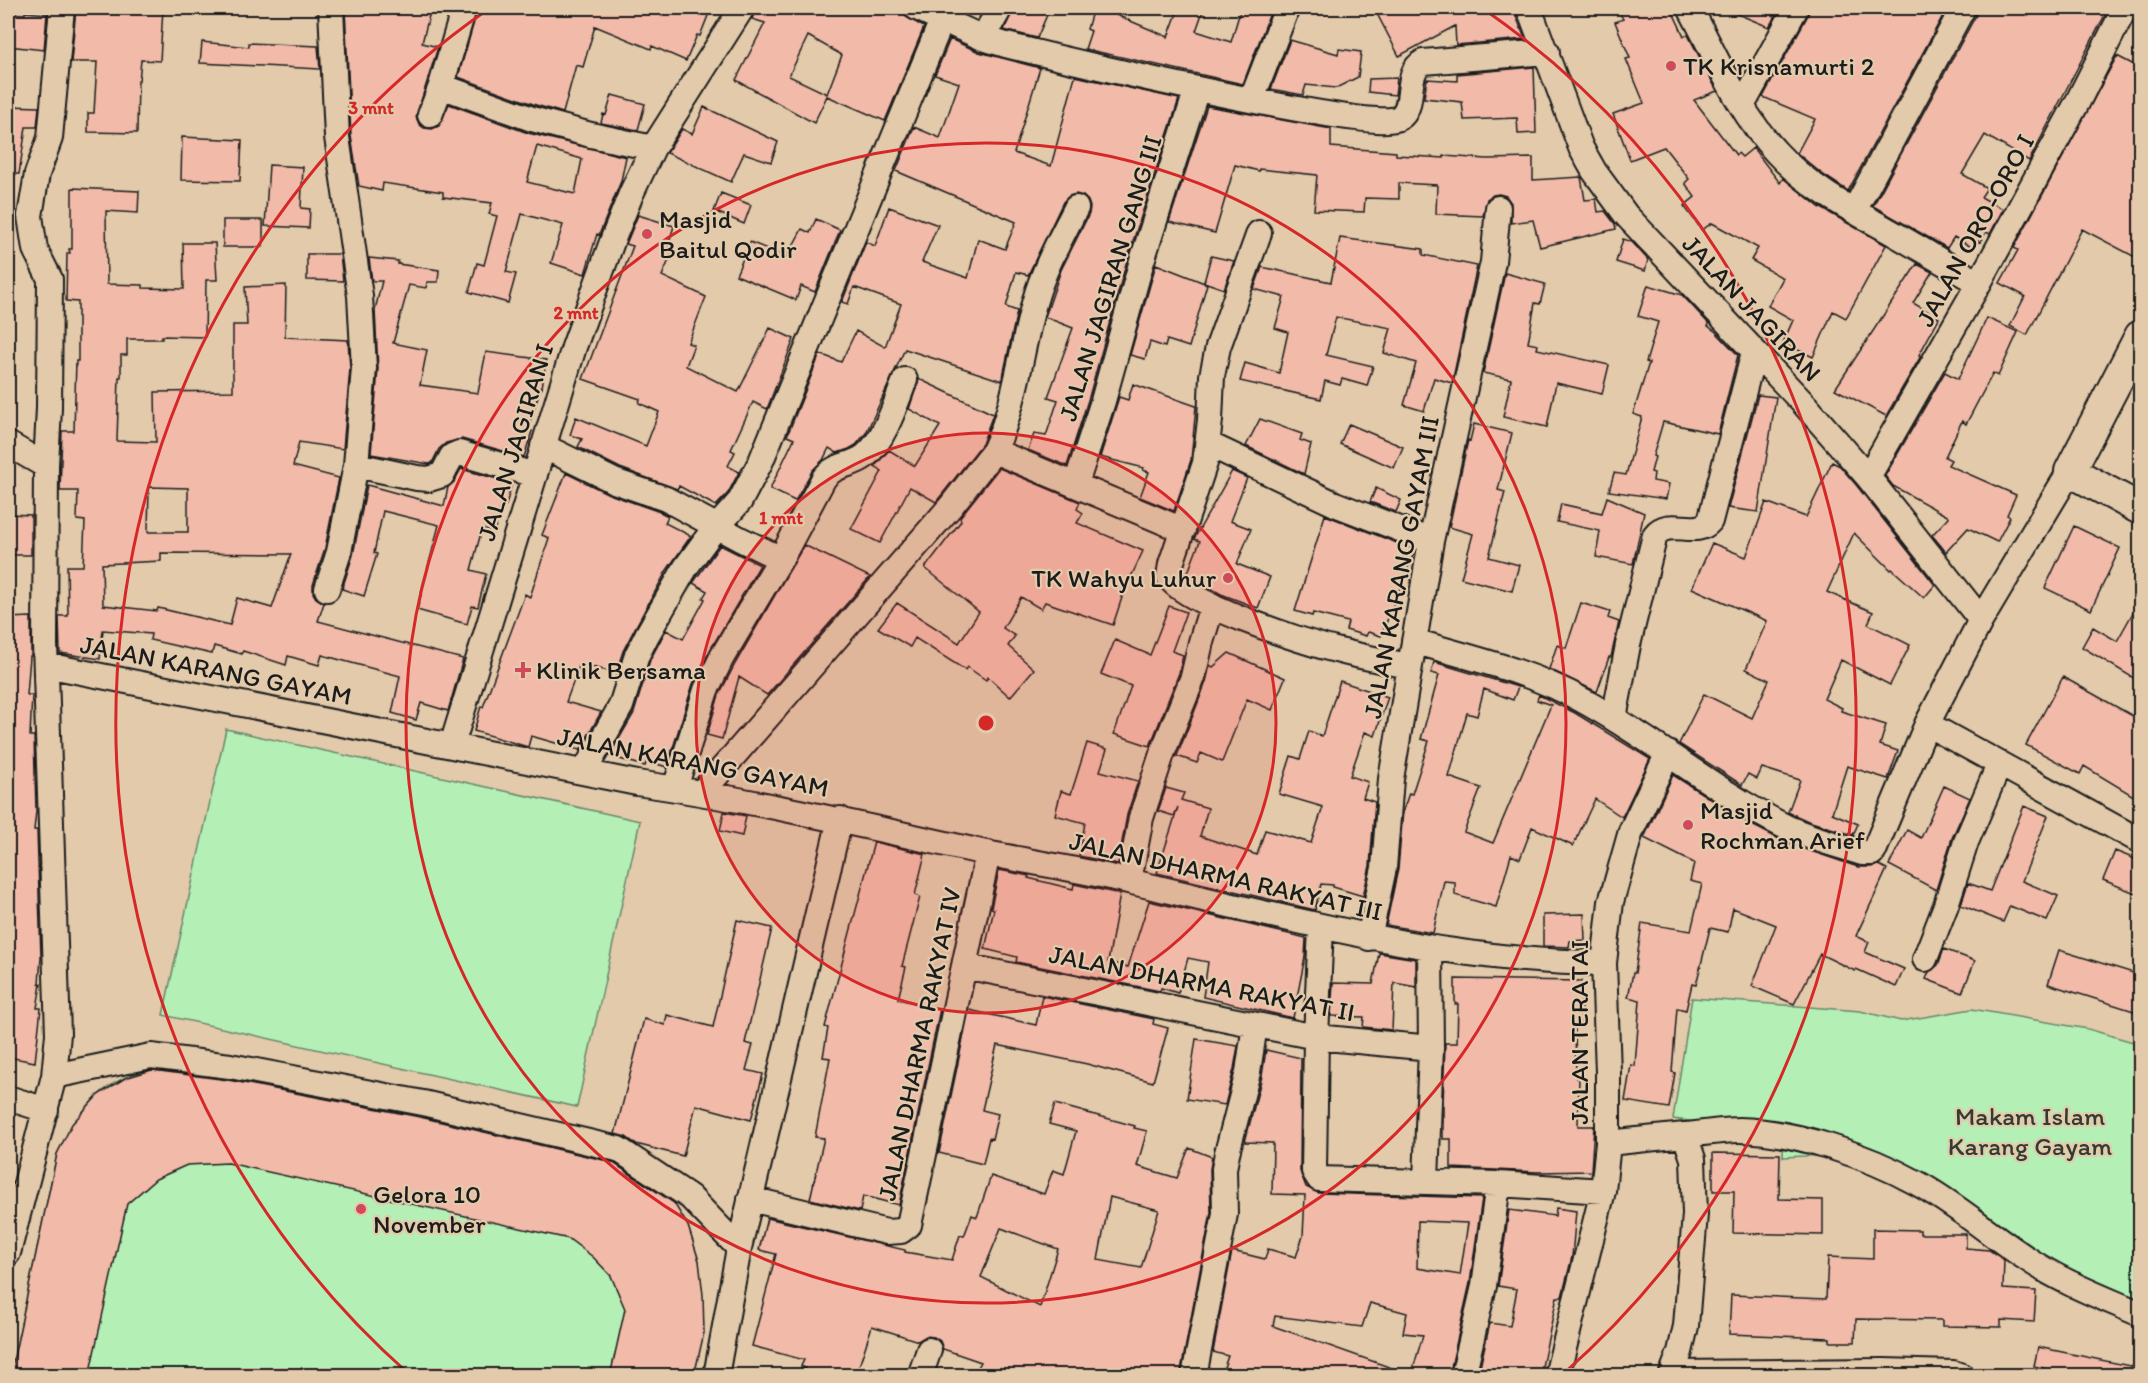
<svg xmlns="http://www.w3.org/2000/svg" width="2148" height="1383" viewBox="0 0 2148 1383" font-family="Itim,sans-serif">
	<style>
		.green { fill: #b4f0b6; stroke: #688669; stroke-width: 1.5 }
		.building { fill: #f2baa8; stroke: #1c1c1c; stroke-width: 1.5; fill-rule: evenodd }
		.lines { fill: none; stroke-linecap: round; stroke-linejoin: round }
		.minor-casing { stroke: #1c1c1c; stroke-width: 28 }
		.major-casing { stroke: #1c1c1c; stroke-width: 34 }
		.minor { stroke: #e2caab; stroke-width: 24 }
		.major { stroke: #e2caab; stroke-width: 30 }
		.ring { fill: none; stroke: #d62828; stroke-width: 3 }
		.poi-dot { fill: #d1495b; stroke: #e2caab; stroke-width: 2 }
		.labels { text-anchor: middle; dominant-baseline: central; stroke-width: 4.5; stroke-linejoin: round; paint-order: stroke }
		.poi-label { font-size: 26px; fill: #1c1c1c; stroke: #e2caab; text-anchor: start }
		.street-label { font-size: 26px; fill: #1c1c1c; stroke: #e2caab }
		.park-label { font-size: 26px; fill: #333c33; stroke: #e2caab }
		.centre { fill: #d62828; stroke: #e2caab; stroke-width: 3 }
		.ring-label { font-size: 18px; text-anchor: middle; font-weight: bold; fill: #d62828; stroke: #e2caab; stroke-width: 4.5; stroke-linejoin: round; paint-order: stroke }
	</style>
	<rect width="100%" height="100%" fill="#e2caab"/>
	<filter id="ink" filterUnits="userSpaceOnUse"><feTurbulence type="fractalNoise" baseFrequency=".0167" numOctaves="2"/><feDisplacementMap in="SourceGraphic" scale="12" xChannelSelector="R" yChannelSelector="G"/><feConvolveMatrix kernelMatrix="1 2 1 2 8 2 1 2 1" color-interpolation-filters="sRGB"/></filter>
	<g filter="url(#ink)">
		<path class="green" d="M226,729l414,92 -63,286 -414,-92z
			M1692,998l168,13 41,10 71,-12 116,20 52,15v280l-270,-171 -87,4 1,-25 -111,-13z
			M163,1065h42l393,84 69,43 21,34 11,35 -5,114 -684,1 47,-222c16,-32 35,-62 69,-77 12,-5 25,-8 37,-12z"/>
		<path class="building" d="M76,8h87l-3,53 -19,-1 -2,21h-1l-1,52 -49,-1v-19h6l3,-51h-26z
			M345,8h86l-9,35 16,4 -22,70 3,7 5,4 8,1 7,-3 10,-22 79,29 98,24 -5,24 -22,54 -2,-1 -12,40 -34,-11 12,-38 -41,-11 -16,58 10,2 -8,29 -39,-11 8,-29 7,2 13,-49 -8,-2 3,-11 -49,-6v-5l-60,-9 -1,8 -23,-5 -8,-50zM537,146l45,13 -7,35 -48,-12z
			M478,8h233l-11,28 -3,-1 -11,26 -34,-15 -1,3 -56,-23 -12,41 -7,-2 -13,48 -27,-8 -78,-28z
			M756,8h147l3,9 18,10 -39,94 -58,-25 -13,27 -78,-43 29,-57 -13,-4zM808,36l34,19 -15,39 -38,-18z
			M1014,8h36l-13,30 -33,-8z
			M1093,8h23l-2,6 54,23 11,-29h25l-8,23 35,11 10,-34h31l-29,76 -158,-35 6,-18 -4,-2z
			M1374,8h139l12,31 -69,6 -1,-19 -56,30z
			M1617,8h54l13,28 4,-1 29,56 -23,9 42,55 2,-2 4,4 11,-9 27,35 3,-5 36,29 67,38 -40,73 -13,-7 -20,46 -30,-14 10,-23 -25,-14 15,-28 -32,-18 7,-12 -46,-25 -10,7 -18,-24 11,-9 -10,-14 4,-4 -25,-32 -34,13 -17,-46 31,-11 -18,-44 4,-1 -15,-36 8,-3z
			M1723,8h57l-11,19z
			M1810,8h137l-99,183 -26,-17 -25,-21 18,-34 -52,-22 45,-82z
			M1977,8h122l8,3 -78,150 -44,-26 -23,39 25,14 -6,9 22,12 -13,25 -4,-2 -6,10 -2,-1 -5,7 -19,-11 -7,11 -74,-42 103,-191z
			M25,12l22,2 -3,36 -36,-4v-33l17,1z
			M950,39l29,13 61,16 -26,85 37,13 24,-90 104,23 -52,161 -38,137 -22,69 -39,-16 6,-16 12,2 12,-36 -10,-3 25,-69 -28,-11 16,-47 28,-56 1,-7 -2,-6 -5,-5 -7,-2 -7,2 -6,6 -35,73 -12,-3 -10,35 11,4 -15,70 -97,-32 -39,84 -10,12 -7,4 -12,4 -8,-5 -6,12 -11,11 -17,30 -25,-12 24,-50 -7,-3 33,-82 21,8 15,-31 29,16 16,-43 -47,-17 -6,17 -6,-2 24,-60 9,4 14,-39 49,18 -16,37 46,16 10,-39 27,10 11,-27 -120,-51 18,-44 26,11 19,-55 -24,-8z
			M1290,40l48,14 1,-5 22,3 -3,25 -22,11 -30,-3 -3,10 -32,-6z
			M202,42l47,5v-4l69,3 2,23 -120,-6z
			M2117,56l23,12v177l-5,12 -53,-28 -55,106 -17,-9 15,-30 -25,-13 18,-33 -4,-2z
			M1534,67l2,66 -18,1 -1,-16 -53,2 -2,-18 -38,-4 3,-19 30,2v-7z
			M1397,78l-2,17 -27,-3 1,-13z
			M612,95l33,9 -7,26 -37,-7 2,-9 3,1z
			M8,106l31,1 -2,20h-11l-7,47h-11z
			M1207,106l124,23v18l65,5v3l48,3v-2l43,3 46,-1v22l48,-3 4,23 11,-1 2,13 7,-1 10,13 1,5 -76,18 -7,-27 -22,3v-20l-5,-7 -7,-2 -6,1 -6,4 -4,17 -47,-2 1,-29 -38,-2v16l-34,-1 -1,14 -50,-2 3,-35 -58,-6v2l-24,-6 -20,68 -46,-11z
			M704,107l74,35 -7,20 -27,-9 -13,29 -64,-29 15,-24 10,5z
			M182,137l60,3 -2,41 -59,-1z
			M269,165l34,2 -2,41 9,1 -1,19 -44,-2z
			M72,188l67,3 -1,22 -32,-2 1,73 36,1v3l41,1 -1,-46h32l2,37h-11l-1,57 -43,-1v3h-35v16h-6v22h-2l-2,64 39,1 -1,-50 78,-1v-66h14l-2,-38 41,-2 -1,52 63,3 2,28 -7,81 -44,-7 -6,24 46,12 -14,70 -12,37v8l3,5 8,5 -6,18 145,38 -15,52 -27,-8 -5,17 -24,-7 8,-37 -78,-21 -3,10 -31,-9 -2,9 -43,-14 -1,3 -28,-8 -2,8 -62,-14 1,-6 -48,-4 -3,29 -40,-6 -1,-37h9l-1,-50h16l2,-45 -8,-1 1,-29h-18l2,-60h12l2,-70h2v-59l-12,-1 1,-48h3l-1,-4h3zM149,487l39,1v44h-40zM161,553l130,1 -19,54 -35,-10 -7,27 -72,-17 -1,3 -54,-6 -1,-41 59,-3z
			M721,193l30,12 -7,19 -30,-13z
			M638,215l36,11 -7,23 6,2 -11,25 44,21 -18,46 6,2 -8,21 52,26 32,-64 24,11 -27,70 -14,-7 -22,48 4,2 -7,14 11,6 -11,21 -12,13 -37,-20 -2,3 -57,-21 -42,-21 4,-8 -12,-4 6,-18 70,29 13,-34 -20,-9 1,-4 -57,-20 50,-133 -7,-2z
			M816,219l24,11 -25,62 -14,-6 -5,14 -60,-25 14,-33 37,15 15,-28 8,4z
			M223,220h40v27h-40z
			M1340,238l83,11v6l54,11 -25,117 -18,-5 -10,33 -20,-6 12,-42 -32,-10 7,-25 -55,-11 -10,38 47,11 -6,20 -25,-7 -2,6 -15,-4 -4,18 -81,-18 5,-18 34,10 9,-41 -13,-4 9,-31 -30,-8 8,-22 69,15z
			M1623,239l9,3 16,18 -3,11 -29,-9z
			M307,254h33l3,27 -36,-1z
			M1211,256l23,5 -10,28 -20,-7z
			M369,258l29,3v3l41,6 -1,12h-11l-1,6 -17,-3 -16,58 34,7 -7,35 58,8 8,-41 60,8 -4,28 -1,-1 -14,43 5,1 -8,26 -62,-18 -16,4 -7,6 -7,14 -3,1 -58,-10 7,-85 -3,-59 7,-29h-10z
			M1156,264l51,20 -18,63 -22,-7 -2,7 -15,-5 -5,17 -15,-4z
			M1917,264l15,8 -19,31 26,15 -20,37 2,1 -35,60 -51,-27z
			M1505,273l40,11 -5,20 -5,-1 -7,40 10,2 -1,4 72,16 -7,29 -46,-11 -9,44 -44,-10 8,-38 -28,-6z
			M1648,285l34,10 27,29 -1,2 8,6 22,23 -20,79 -55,-12 -10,34 2,1 -4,15 3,1 -1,8 16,3 -3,15 -57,-8 5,-18 12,2 16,-58 -9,-3 16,-51 -3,-1 12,-40 -20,-6z
			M1987,318l31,14 -20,44 -5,-3 -27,51 -4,-3 -17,36 6,3 -3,5 68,30 -9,20 3,2 -13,25 -29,-14 -22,24 -14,-17 17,-18 -56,-31 -8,-10 60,-104 13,7z
			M919,379l74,35 -11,30 -46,58 -26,-15 -30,56 -29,-14 31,-58 -7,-5 14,-16 26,16 25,-40 -31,-17z
			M1133,384l63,22 -5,54 -17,51 -34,-14 9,-25 -6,-2 1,-2 -44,-11 19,-60 9,3z
			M1758,395l18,2 -18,115 -30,-4z
			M1260,419l42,15 -2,6 11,4 -7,30 -58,-28z
			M1349,424l54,23 -9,21 -54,-24z
			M1474,424l38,9 -14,57 7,2 -16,65 30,8 -7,26 -51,-13 12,-44 -24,-7 19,-87 2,1z
			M1832,462l8,4 17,20 78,99 -11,13 -32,-29 -1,1 -37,-37 -27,59 46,20 -5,12 42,21 -20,40 -49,-25 -17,39 18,9 -1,3 45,14 -6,20 18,6 -10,28 -41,-13 -15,47 26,11 -5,11 -45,-14 -20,-9 12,-32 -38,-12 -5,11 -9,-5 -6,11 -63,-41 25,-50 48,24 17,-38 -23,-11 21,-48 -75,-33 20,-45 34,14 20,-55 40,15z
			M999,468l81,34 -3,7 6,4 -6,10 66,28 -12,26 -2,-1 -16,49 -68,-23 -4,7 -20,-12 -18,31 12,8 -7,10 26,23 -24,28 -22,-20 -2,3 -19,-13 -2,3 -50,-32 -5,9 -32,-19 19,-25 62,40 20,-31 -54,-44 36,-47 -1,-4z
			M461,469l51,14 -6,22 -5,-1 -7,29 -12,-4 -11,41 15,4 -8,33 -6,-1 -5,18 -50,-14 22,-85 -56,-14 -9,42 3,1 -13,42 -22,-7 11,-34 14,-70 77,21 4,-19 6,-5z
			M1232,471l15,7 -17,43 21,8 -14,35 33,13 -12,31 -37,-14 -34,-19 13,-34 -6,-2z
			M566,473l43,21 51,18 8,4 -3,7 26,13 -24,34 -32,58 -12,23 -7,22 -36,-9 -14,38 35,10 -21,38 -49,-14 -3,11 -54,-16 7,-25 2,1 42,-113 5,3 19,-59 -7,-3z
			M1376,488l25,12 -5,12 -26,-10z
			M1607,497l37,16 -11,51 -37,-7 4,-26 -43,-9 4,-18 41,9z
			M8,514l23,1v40h-23z
			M1325,515l90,35 -34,86 -13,-4 -2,4 -20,-6 2,-8 -35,-9 -1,3 -17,-5z
			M2074,526l46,22 -29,62 -46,-22z
			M720,545l40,20 -50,85 -17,34 -26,83 -20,-6 -2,5 -36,-10 25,-43 16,-53 16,-30 17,9 22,-40 -2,-1 4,-7 -14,-8z
			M804,545l66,32 -103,118 -28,-18 -17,62 -15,-4 12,-40 16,-31z
			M2140,600v82l-58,-35 11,-20 24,14z
			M1581,603l29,9 -2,6 11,4 -8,35h-2l-12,35 -48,-23 8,-24 9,3z
			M1169,606l17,6 -14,39 11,4 -4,18 -29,73 -36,-12 17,-48 -30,-12 14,-34 35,15z
			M31,617v39h-1l-3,39h5l-2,41h4l2,75 -2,19h3l4,128 -2,25 2,1 -4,24h4l-6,54 -27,-5v-439z
			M1229,653l56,25 -13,32 -25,-11 -25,63 -21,-9 -4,10 -20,-7 29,-74 4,-17 3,2z
			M1434,662l84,25 -5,13 -29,-11 -7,27 -10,-3 -18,64 32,11 -17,44 29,11 58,-138 -14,-5 2,-5 36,18 75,46 -28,58 -27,-18 -22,47 -41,-19 -12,32 -9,-4 -15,52 -41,-12v-13l-11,-1 -11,52 -47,-8 12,-56 5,-58 6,-18 3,1 17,-53 -8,-2 18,-64 -8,-2z
			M2063,677l77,43v80l-56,-34 -4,8 -54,-29z
			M1340,681l48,16 -13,39 -10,-4 -15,44 18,6 -5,16 12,4 -5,64 -7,30 -30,-9v-2l-12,-1 -6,26 -158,-37 21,-66 -4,9 -16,-5 8,-23 18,5 -3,7 27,8 -8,28 57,19 8,-25 46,13 12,-36 -44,-13 12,-38 9,3 9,-28 13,5z
			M1087,743l20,6 -7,22 38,10 -11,34 -9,49 -39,-8 6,-33 -30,-8 6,-24 10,3z
			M1673,775l77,49 37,19 71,24h14l7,-2 8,4 -31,67 13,6 -4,10 39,17 -8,18 -40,-18 -1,2 -35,-17 -26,50 -42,-18 24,-61 -43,-17 -5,24 -18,-4 -14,57 -4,-1 -6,26 -9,-2 -5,64 3,1 -6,35 -44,-7 6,-36 4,1 5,-66 -12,-3 5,-24h2l7,-50 49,8 11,-47 -12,-3 4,-18 -50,-25z
			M1944,786l26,12 -18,40 -16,52 -47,-25 18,-35 14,8z
			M2024,806l24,10 -26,65 36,15 -11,25 -37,-15 -7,16 -42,-17 7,-22 22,8z
			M724,812l22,4 -4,20 -22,-5z
			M874,842l51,12 -10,41 5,2 -18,69 4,1 -8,32 42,10 -41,196 -36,-9 -3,15 -50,-12 14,-61 -9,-1 15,-79 -7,-1 5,-29 -3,-1z
			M2115,851l25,10v34l-37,-15z
			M999,870l30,6 -1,2 45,11 1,-5 46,10 -12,68 20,5 21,-66 157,37 -1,19 -12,61 -90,-21 5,-35 -20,-4 -10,35 -17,-5 -1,3 -144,-29 1,-5 -32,-8 9,-40 -3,-1z
			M1584,914l1,26 -15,1 -1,6 -26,-1v-31z
			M737,920l35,8 -27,115 8,2 -7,25 17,4 -12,46 -55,-15 -13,51 -47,-12 -10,-7 -11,-3 29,-115 21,6 2,-10 46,12z
			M1944,949l31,12 -13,32 -36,-14 3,-7 9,-7z
			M2059,950l81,25v38l-92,-29z
			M1379,953l37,6v28l-22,-4 -2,47 -29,-3 1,-10 -33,-1 2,-33 40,1z
			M1455,979l126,2v42l-6,1 1,54h3l-1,48h16l-3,45 -53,1 -87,-4v-29h-8v-34l2,-62h12l1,-39h-3z
			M1042,996l112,23 -1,5 15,4 -15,54 -66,-18 -90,-19 -15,65 16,4 -6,25 -3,-1 -6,26 -44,-11 30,-143 67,15z
			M1196,1039l42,7 -4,23 -9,36 -38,-6z
			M1266,1050l35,8 -1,113 6,16 13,6 163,5 -12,85 -21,93h-38l12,-41 -20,-2 4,-20 -37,-10 -8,24 -87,-11 -2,10 133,47v3h-185l7,-20 -15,-4 19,-101 33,8 3,-10 28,8 7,-21 2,-41 -33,-1 1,-51 -28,-1 17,-66zM1418,1221l50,2 -8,52 -43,-7z
			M152,1070l76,10 192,37 192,45 62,41 14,23 11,35 4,34 1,38 -10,43h-84l15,-67 -14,-33 -18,-19 -24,-18 -341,-76 -41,2 -31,14 -29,25 -38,172h-79l47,-222 15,-30 26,-29 27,-17z
			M1055,1104l80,22 -1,2 13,3 -10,35 40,12 12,-30 23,9 -2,12 1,44 -31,163h-207l8,-14 -38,-13 -3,-8 -6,-4 -8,-1 -8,5 -46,-15 -16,50h-54l3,-8 -4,-2 3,-6 -52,-14 24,-92 -17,-4 8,-32 138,32v2l47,8 8,-25 4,1 8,-21 5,2 14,-41 53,18 9,-24 11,4 12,-43 -27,-7zM1110,1197l49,13 -18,58 -43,-8zM1001,1228l57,21 -18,58 -59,-30z
			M1713,1153l67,1 -1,45 44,1v35l-90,-2 1,-42h-21z
			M1556,1208l20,3 -4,46 -10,40h-5l-17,79h-62l12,-53 20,3 7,-37 -19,-3 11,-76 46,6z
			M1873,1229l47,1v4h46v14l23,2 15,10 -1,29 33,2 -2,31 -33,-2v7l-59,-1v-6l-86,-1 -1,23h-25v-4l-101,-4 2,-39 95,4 2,-42 45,2z
			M2038,1347l97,20 -1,9h-57l-43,-10z"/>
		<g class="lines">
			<defs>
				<path id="minor" d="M917,8l66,30 23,7c49,12 368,89 393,73 18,-11 4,-45 24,-56l124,-10
					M1529,8l52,140 13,23 32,44 179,190 63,72 113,143
					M1690,8c26,48 48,103 86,144 30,33 70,55 108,76 32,18 63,37 95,55
					M983,38l17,-30
					M441,86l91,33 59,16 62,13
					M1252,99l35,-91
					M1742,106l54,-98
					M430,115l11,-29 23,-78
					M1854,211l109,-203
					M1259,233l-41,114 -6,29 -2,44 -5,43 -34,101 -2,13c11,24 134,65 163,72 25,7 51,12 77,17
					M8,444l38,22
					M1208,444l127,60 96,37
					M543,446l71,35 52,18 74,40 33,16 9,2
					M994,451c23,-50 26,-99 41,-151 9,-32 26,-62 41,-92
					M356,465l61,13 12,1 13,-4 10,-19 7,-3 76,22
					M1868,477l111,-194 98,-180 48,-95
					M1076,484l27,-83 38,-137 56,-175
					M327,589l12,-37 17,-87 8,-97 -4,-72 -23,-159 -6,-129
					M1414,641c56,17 116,30 168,59 70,38 131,90 202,126 24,12 52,18 78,27h10l2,-2 53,-127 54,-104 89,-149
					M46,665l591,118c118,17 233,44 349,70 49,10 98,17 146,29 156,36 310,80 472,81
					M1614,718l14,-73 27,-110c14,-18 41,3 55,-14l44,-169
					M1927,724l213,117
					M452,745l122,-398 39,-108 18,-45 22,-46 89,-140
					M584,772l37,-66 16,-51 10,-20 39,-68 22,-30 32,-36 21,-40 181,-441
					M675,788l31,-98 16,-33 62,-104 40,-75c12,-15 27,-11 41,-22 19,-15 31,-53 40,-76
					M702,792l249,-286 43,-55 189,79
					M1129,881l12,-63 21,-64 31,-77 8,-35 11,-36
					M1321,927l-5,110 -2,134 5,8 179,5 105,7
					M1369,938l15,-70 7,-89 40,-238 62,-279 5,-54
					M1925,959l21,-54 20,-63 33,-77
					M964,966l352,71 115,11
					M54,1076l97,-20 79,10 193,37 195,46 72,48 49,51
					M8,1098l38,12
					M1685,1135c17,-1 36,-5 54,-5 56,1 129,26 178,53 39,21 72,51 109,75 35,24 76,39 114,56
					M1608,1143l77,-8 8,24 2,55 -9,112 -6,26 -9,24
					M1426,1181l5,-133 -1,-100
					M750,1199l137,33 14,-1 8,-6 79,-372
					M8,1253l46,-177 4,-42 -13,-390 1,-178 3,-58 1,-129 -15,-30 -5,-33 7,-42 13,-36 12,-130
					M1673,1373l211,-2 69,2 9,3
					M716,1376l23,-128 101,-429
					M920,1376l9,-26
					M1194,1376l31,-162 -1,-45 3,-16 21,-81 7,-47
					M1463,1376l21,-90 14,-102
					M1557,1376l46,-185 5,-48v-71l-4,-109 7,-61 20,-71 37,-78"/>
				<path id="major" d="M2140,336l-70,135 70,38"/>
			</defs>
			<use href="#minor" class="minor-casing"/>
			<use href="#major" class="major-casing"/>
			<use href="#minor" class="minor"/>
			<use href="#major" class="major"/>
		</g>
	</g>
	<circle cx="986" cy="723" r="290" fill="#d62828" fill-opacity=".12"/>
	<g class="ring">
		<circle cx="986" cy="723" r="290"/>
		<circle cx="986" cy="723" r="580"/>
		<path d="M410 1375A870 870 0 0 1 487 10M1485 10A870 870 0 0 1 1562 1375"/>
	</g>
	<g class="poi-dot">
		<circle cx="1671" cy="66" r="6"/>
		<circle cx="647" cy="234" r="6"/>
		<circle cx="1228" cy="578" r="6"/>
		<path d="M520 661h6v6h6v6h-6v6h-6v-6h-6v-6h6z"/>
		<circle cx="1688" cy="825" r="6"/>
		<circle cx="361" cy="1209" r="6"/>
	</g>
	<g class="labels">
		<g class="poi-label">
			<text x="1683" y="66">TK Krisnamurti 2</text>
			<text x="659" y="219">Masjid<tspan x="659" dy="30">Baitul Qodir</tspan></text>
			<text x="1216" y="578" text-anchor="end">TK Wahyu Luhur</text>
			<text x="536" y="670">Klinik Bersama</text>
			<text x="1700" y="810">Masjid<tspan x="1700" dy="30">Rochman Arief</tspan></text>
			<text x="373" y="1194">Gelora 10<tspan x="373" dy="30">November</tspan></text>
		</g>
		<g class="street-label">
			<text transform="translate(1975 230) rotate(-61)">JALAN ORO-ORO I</text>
			<text transform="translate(1110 278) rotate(-73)">JALAN JAGIRAN GANG III</text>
			<text transform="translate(1752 308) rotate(47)">JALAN JAGIRAN</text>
			<text transform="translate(515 442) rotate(-73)">JALAN JAGIRAN I</text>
			<text transform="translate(1401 567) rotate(-79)">JALAN KARANG GAYAM III</text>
			<text transform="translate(216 670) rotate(11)">JALAN KARANG GAYAM</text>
			<text transform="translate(693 762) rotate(11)">JALAN KARANG GAYAM</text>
			<text transform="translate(1226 876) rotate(13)">JALAN DHARMA RAKYAT III</text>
			<text transform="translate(1202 983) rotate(11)">JALAN DHARMA RAKYAT II</text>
			<text transform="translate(1579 1032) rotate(-90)">JALAN TERATAI</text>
			<text transform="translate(919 1044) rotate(-78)">JALAN DHARMA RAKYAT IV</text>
		</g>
		<g class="park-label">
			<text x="2030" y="1116">Makam Islam<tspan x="2030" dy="30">Karang Gayam</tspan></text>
		</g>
	</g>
	<circle cx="986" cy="723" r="9" class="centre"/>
	<g class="ring-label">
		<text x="371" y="114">3 mnt</text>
		<text x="576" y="319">2 mnt</text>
		<text x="781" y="524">1 mnt</text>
	</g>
	<rect width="2148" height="1383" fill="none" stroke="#e2caab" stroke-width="30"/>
	<rect x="15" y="15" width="2118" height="1353" fill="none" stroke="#1c1c1c" stroke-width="2" filter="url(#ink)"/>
</svg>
